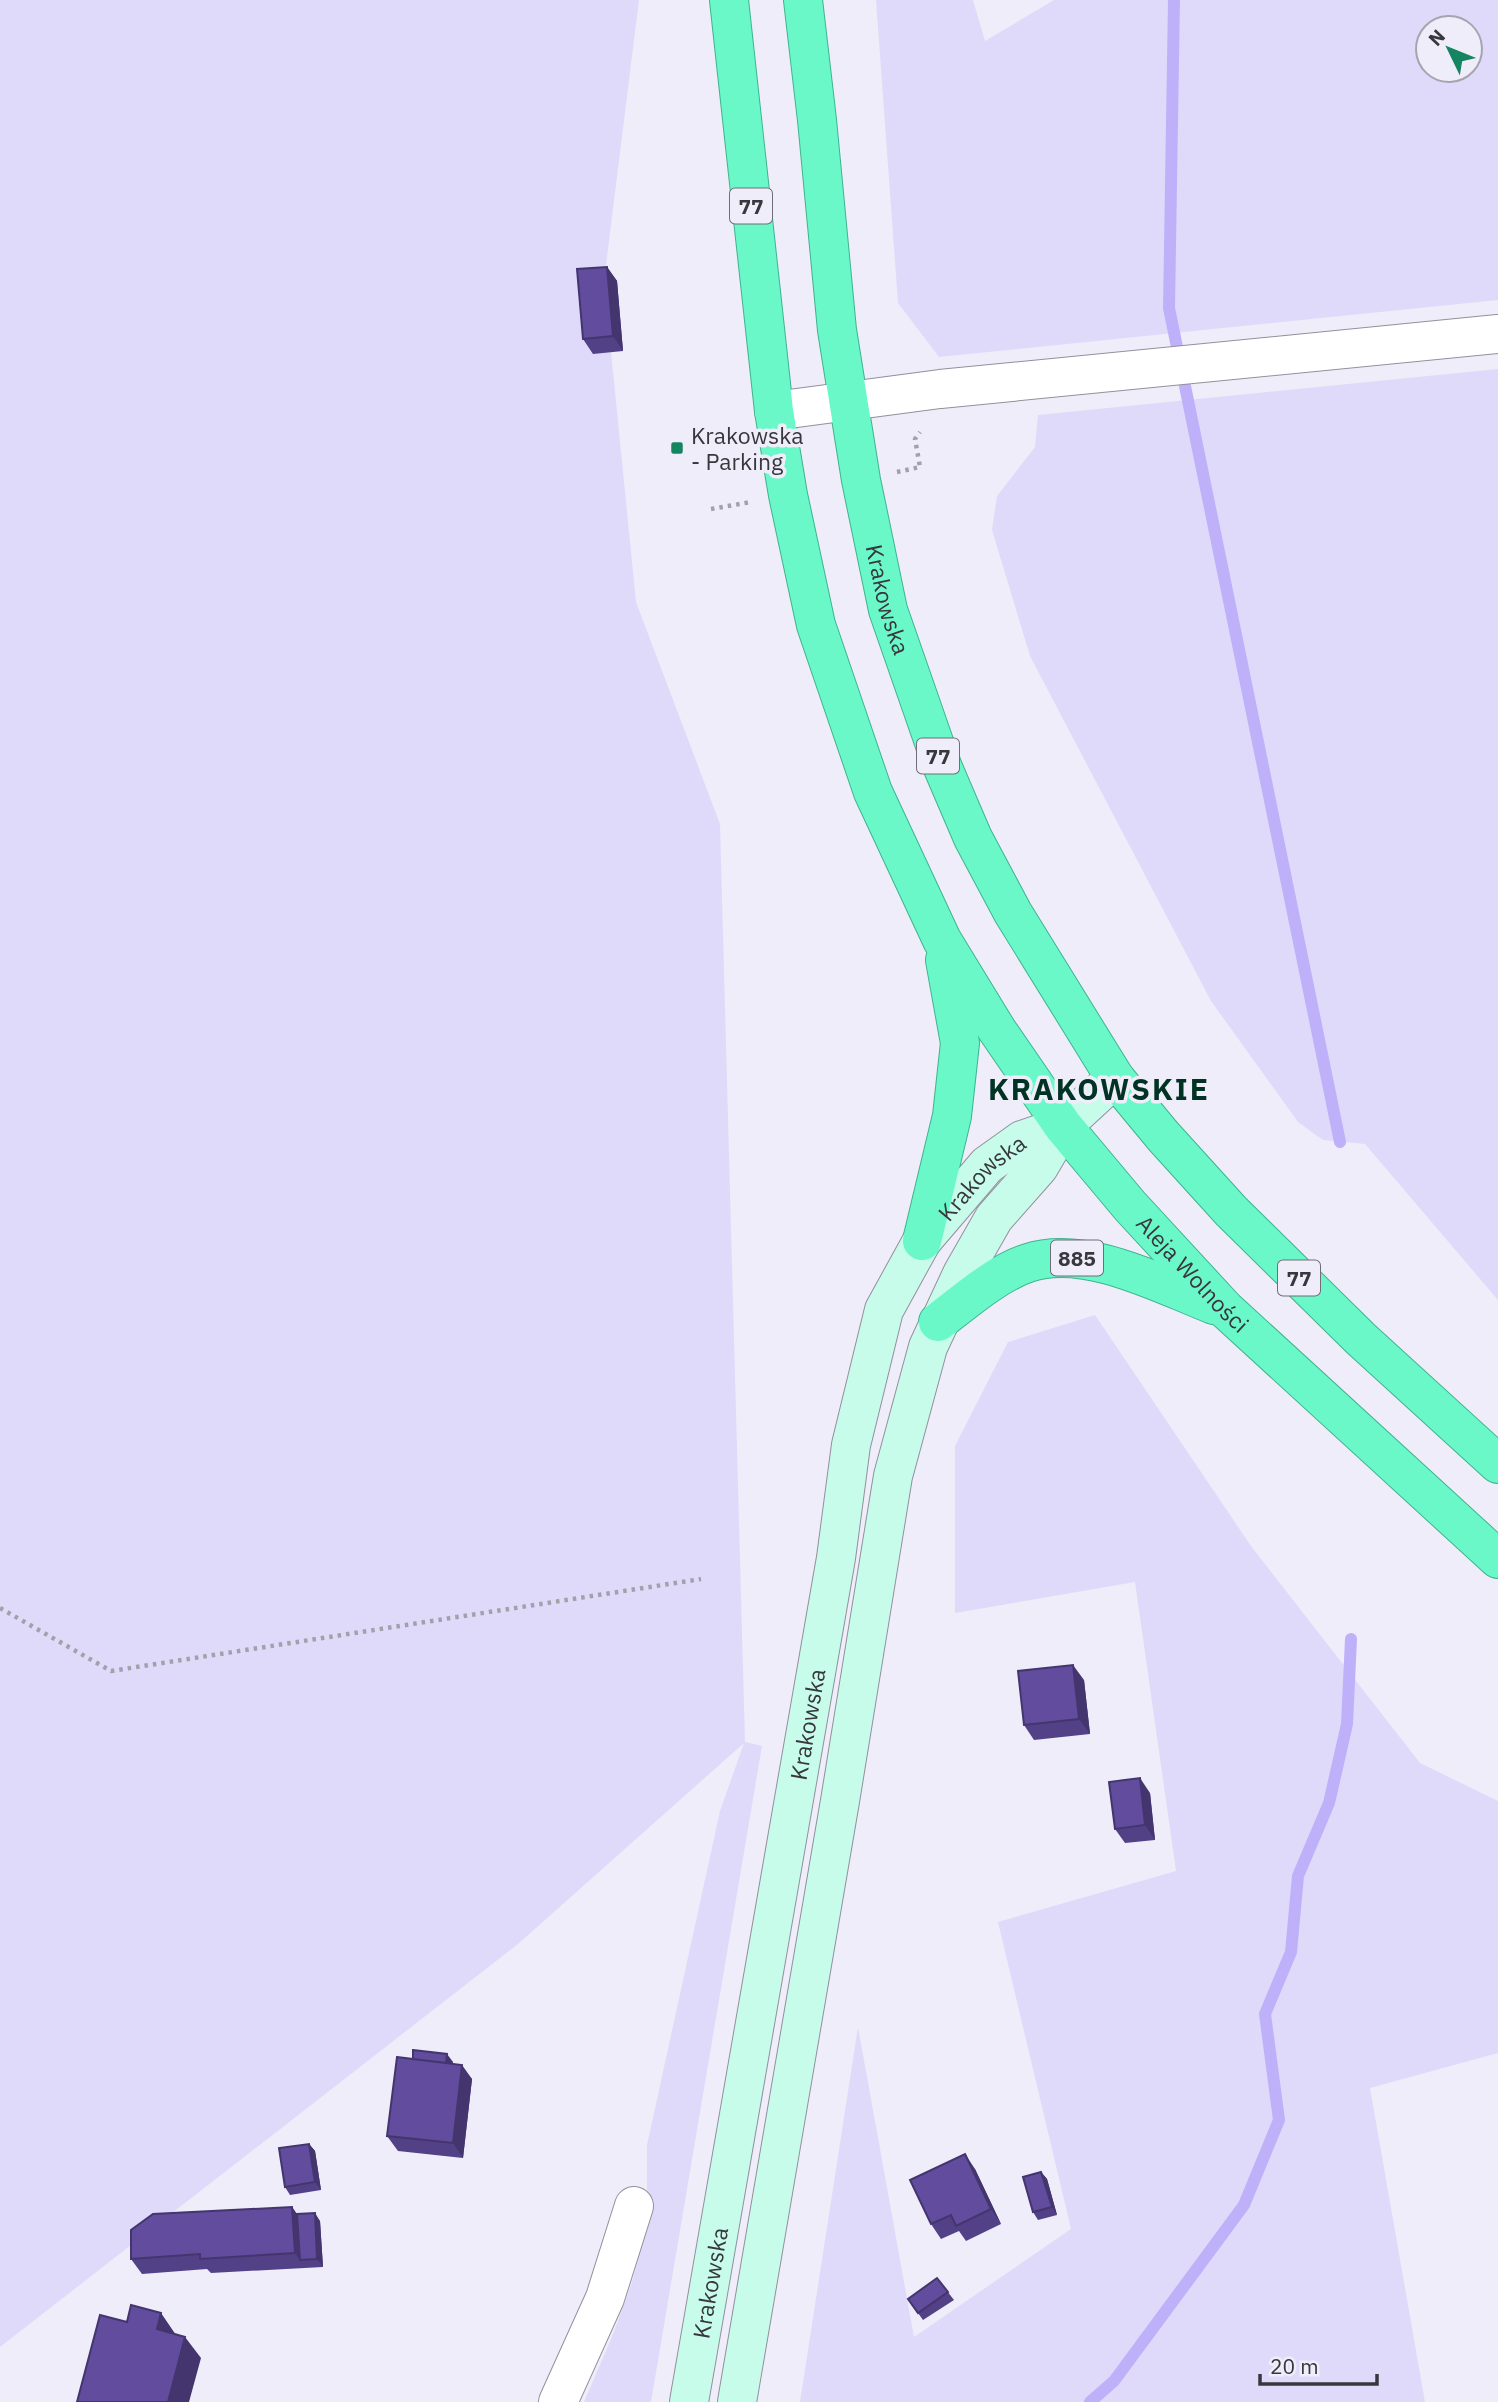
<svg xmlns="http://www.w3.org/2000/svg" width="1498" height="2402" viewBox="0 0 1498 2402" font-family="'IBM Plex Sans',sans-serif">
	<style>
		.green { fill: #dfdafa; fill-rule: evenodd }
		.lines { fill: none; stroke-linecap: round; stroke-linejoin: round }
		.stream { stroke: #bfb1f9; stroke-width: 12 }
		.minor-casing { stroke: #92909c; stroke-width: 40 }
		.secondary-casing { stroke: #92909c; stroke-width: 40 }
		.trunk-casing { stroke: #40b38f; stroke-width: 40 }
		.path { stroke: #a2a1ab; stroke-width: 4.5; stroke-dasharray: 3.5 5; stroke-linecap: butt }
		.minor { stroke: #fff; stroke-width: 38 }
		.secondary { stroke: #c7fceb; stroke-width: 38 }
		.trunk { stroke: #6af8c8; stroke-width: 38 }
		.wall { fill: #534187 }
		.shaded-wall { fill: #44356e }
		.building { fill: #614c9d; stroke: #44356e; stroke-width: 2 }
		.poi-dot { fill: #148461; stroke: #efedfa; stroke-width: 2.5 }
		.labels { text-anchor: middle; dominant-baseline: central; stroke-width: 7; stroke-linejoin: round; paint-order: stroke }
		.shield { fill: #efedfa; stroke: #6f6e76; stroke-width: 2 }
		.shield-label { font-size: 21px; font-weight: bold; fill: #38373d }
		.poi-label { font-size: 23px; fill: #38373d; stroke: #efedfa; text-anchor: start }
		.street-label { font-size: 23px; fill: #38373d; stroke: #efedfa }
		.district-label { font-size: 30px; font-weight: bold; letter-spacing: 2px; fill: #003323; stroke: #efedfa }
	</style>
	<rect width="100%" height="100%" fill="#efedfa"/>
	<path class="green" d="M0,0h639l-35,281 32,321 84,222 25,918 17,4 -111,656h-67l30,-70 19,-53 14,-56v-78l73,-334 24,-68 -226,201 -518,403z
		M876,0h97l12,41 69,-41h444v300l-559,57 -41,-54zM1428,28h42v42h-42z
		M1498,369v931l-133,-156 -42,-4 -25,-18 -87,-121 -181,-345 -38,-126 5,-34 38,-49 3,-32z
		M1095,1315l156,231 169,217 78,38v252l-128,35 55,314h-625l58,-375 56,310 157,-108 -73,-307 178,-51 -41,-289 -180,31v-167l53,-104z"/>
	<g class="lines">
		<path class="stream" d="M1174,0l-5,308 171,834
			M1090,2402l24,-21 130,-176 35,-85 -14,-106 26,-62 7,-76 31,-73 18,-79 4,-85"/>
		<defs>
			<path id="minor" d="M774,411l166,-22 558,-55
				M558,2402l47,-104 29,-92"/>
			<g id="secondary">
				<path id="s1" d="M689,2402l147,-844 15,-113 33,-135 38,-69 65,-76 35,-25 41,-14"/>
				<path d="M737,2402l103,-601 53,-325 35,-129 34,-73 32,-56 45,-51 24,-41 52,-48"/>
			</g>
			<g id="trunk">
				<path id="s2" d="M729,0l45,411 14,84 28,130 57,167 69,148 55,90 66,96 67,80 95,103 273,250"/>
				<path id="s3" d="M803,0l14,120 20,210 24,150 27,130 55,158 30,70 40,75 102,165 48,58 68,75 130,128 137,125"/>
				<path d="M922,1241l30,-125 8,-73 -15,-83"/>
				<path d="M938,1322c26,-20 59,-49 90,-59 58,-19 132,21 186,42"/>
			</g>
		</defs>
		<use href="#minor" class="minor-casing"/>
		<use href="#secondary" class="secondary-casing"/>
		<use href="#trunk" class="trunk-casing"/>
		<path class="path" d="M897,472l23,-5 -5,-28 5,-7
			M711,509l40,-7
			M0,1608l111,63 590,-92"/>
		<use href="#minor" class="minor"/>
		<use href="#secondary" class="secondary"/>
		<use href="#trunk" class="trunk"/>
	</g>
	<path class="wall" d="M607,267l10,14 6,70 -30,3 -10,-15z
		M1084,1680l6,54 -56,6 -10,-15z
		M1150,1793l5,47 -30,3 -10,-14z
		M413,2059l40,3 -1,1 20,16 -9,79 -65,-7 -11,-15z
		M309,2144l6,7 6,39 -31,5 -5,-8z
		M975,2169l26,55 -35,17 -7,-10 -18,8 -10,-15z
		M1041,2172l6,7 10,36 -19,5 -5,-8z
		M292,2207l5,7 23,7 3,46 -112,6 -4,-4 -65,5 -11,-15z
		M937,2278l17,22 -31,20 -15,-21z"/>
	<path class="shaded-wall" d="M607,267l10,14 6,70 -10,-15z
		M1073,1665l11,15 6,54 -11,-15z
		M1140,1778l10,15 5,47 -10,-15z
		M447,2054l6,8 -2,15 -5,-8z
		M462,2065l10,14 -9,79 -10,-15z
		M309,2144l6,7 6,39 -6,-8z
		M965,2154l10,15 26,55 -10,-15z
		M1041,2172l6,7 10,36 -5,-8z
		M292,2207l10,15 -2,38 -5,-7z
		M315,2213l5,8 3,46 -6,-8z
		M161,2313l15,22 -19,-6z
		M185,2337l16,21 -12,44h-21z"/>
	<path class="building" d="M607,267l6,69 -30,3 -6,-70z
		M1073,1665l6,54 -55,6 -6,-54z
		M1140,1778l5,47 -30,4 -6,-47z
		M413,2050l34,4 -1,9 -33,-4z
		M397,2057l65,8 -9,78 -66,-7z
		M309,2144l6,38 -30,5 -6,-39z
		M965,2154l26,55 -35,17 -5,-11 -20,9 -21,-44z
		M1041,2172l11,35 -19,5 -10,-35z
		M292,2207l3,46 -95,6v-5l-69,5v-29l22,-16z
		M315,2213l2,46 -17,1 -3,-46z
		M937,2278l11,14 -30,21 -10,-14z
		M131,2305l30,8 -4,16 28,8 -17,65h-91l23,-87 27,7z"/>
	<rect class="poi-dot" x="670" y="441" width="14" height="14" rx="3.5"/>
	<g class="labels">
		<g class="shield">
			<rect x="730" y="188.5" width="42" height="35" rx="5"/>
			<rect x="917" y="738.5" width="42" height="35" rx="5"/>
			<rect x="1051" y="1240.5" width="52" height="35" rx="5"/>
			<rect x="1278" y="1260.5" width="42" height="35" rx="5"/>
		</g>
		<g class="shield-label">
			<text x="751" y="206">77</text>
			<text x="938" y="756">77</text>
			<text x="1077" y="1258">885</text>
			<text x="1299" y="1278">77</text>
		</g>
		<g class="poi-label">
			<text x="691" y="435">Krakowska<tspan x="691" dy="26">- Parking</tspan></text>
		</g>
		<g class="street-label">
			<text stroke="none"><textPath href="#s3" startOffset="606">Krakowska</textPath></text>
			<text stroke="none"><textPath href="#s1" startOffset="1276">Krakowska</textPath></text>
			<text stroke="none"><textPath href="#s2" startOffset="1390">Aleja Wolności</textPath></text>
			<text stroke="none"><textPath href="#s1" startOffset="688">Krakowska</textPath></text>
			<text stroke="none"><textPath href="#s1" startOffset="121">Krakowska</textPath></text>
		</g>
		<g class="district-label">
			<text x="1099" y="1088">KRAKOWSKIE</text>
		</g>
	</g>
	<g transform="translate(1449 49) rotate(313)"><circle r="33" fill="#efedfa" stroke="#a6a4ae" stroke-width="2"/>
	<path d="M0-5L12 26L0 18L-12 26Z" fill="#148461"/>
	<text y="-10" font-size="19" font-weight="bold" text-anchor="middle" fill="#38373d">N</text>
	</g>
	<path d="M1260 2374v10h117v-10" fill="none" stroke="#38373d" stroke-width="3.5"/>
	<text x="1270" y="2374" font-size="21" fill="#38373d" stroke="#efedfa" stroke-width="5" paint-order="stroke">20 m</text>
</svg>
